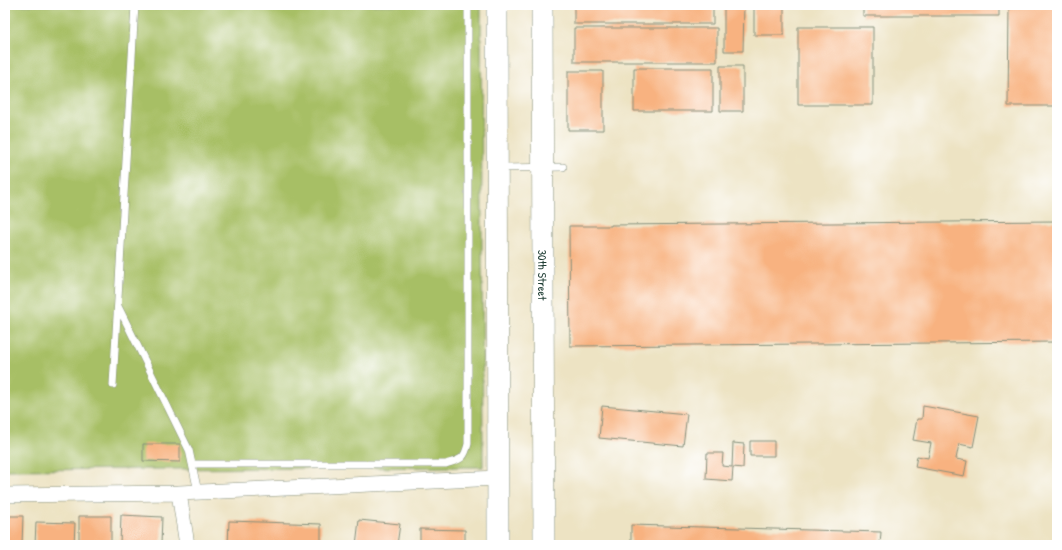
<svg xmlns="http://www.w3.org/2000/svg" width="1062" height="550" viewBox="0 0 1062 550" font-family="'Patrick Hand',sans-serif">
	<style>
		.green { fill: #a7bf65; stroke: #637e4c }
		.building { fill: #f8b280 }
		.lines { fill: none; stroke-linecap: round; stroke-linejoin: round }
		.lane-casing { stroke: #86907c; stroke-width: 8 }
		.street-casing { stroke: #86907c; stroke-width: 16 }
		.secondary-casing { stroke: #86907c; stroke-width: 22 }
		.lane { stroke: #fff; stroke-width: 7 }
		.street { stroke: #fff; stroke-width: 15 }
		.secondary { stroke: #fff; stroke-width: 21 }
		.labels { text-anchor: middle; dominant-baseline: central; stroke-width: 3.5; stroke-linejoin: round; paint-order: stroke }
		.street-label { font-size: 12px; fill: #1f3d34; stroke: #fff }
	</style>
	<rect width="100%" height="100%" fill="#fff"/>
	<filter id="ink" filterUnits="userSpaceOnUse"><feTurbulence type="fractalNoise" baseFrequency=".025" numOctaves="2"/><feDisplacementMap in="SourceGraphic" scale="8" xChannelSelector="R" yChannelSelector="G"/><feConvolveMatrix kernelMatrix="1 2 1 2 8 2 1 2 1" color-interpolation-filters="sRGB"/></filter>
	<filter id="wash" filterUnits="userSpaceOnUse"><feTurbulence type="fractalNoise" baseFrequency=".012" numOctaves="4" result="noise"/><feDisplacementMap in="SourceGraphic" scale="16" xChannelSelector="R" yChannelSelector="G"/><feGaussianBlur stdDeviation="0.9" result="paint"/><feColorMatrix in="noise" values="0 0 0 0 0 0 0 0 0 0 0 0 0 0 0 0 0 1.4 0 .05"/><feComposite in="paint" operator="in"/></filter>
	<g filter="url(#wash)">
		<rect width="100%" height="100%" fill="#ede3c3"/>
		<path class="green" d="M5,5h476l2,462 -478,3z"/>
		<g id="blocks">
			<path class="building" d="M574,5h139v19h-139z
				M724,5h20l-1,46h-19z
				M754,5h30v30h-30z
				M863,5h136v11h-136z
				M1009,5h48v101h-49z
				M798,27h75v78h-75z
				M574,28h143v34h-143z
				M720,66h23v45h-23z
				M634,68h79v43h-79z
				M568,71h35v59h-35z
				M1057,221v121l-487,4 -1,-120h42v-1z
				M602,406l85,8 -4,32 -84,-8z
				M923,406l56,10 -6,31 -14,-3 -3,15 11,2 -3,15 -49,-9 2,-11 11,2 3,-15 -18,-3 4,-21h5z
				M750,441h24v15h-24z
				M733,443l11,1 -1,24 -10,-1 -1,14 -26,-2 1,-26h16l-1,13 10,1z
				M143,444h37v18l-37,-1z
				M121,515l41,2 -1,28h-41z
				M5,516h18l-1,29h-17z
				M79,516h32v29h-32z
				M359,520l41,4 -3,21h-41z
				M229,521l92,3v21h-93z
				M36,522l39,1 -1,22h-39z
				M631,525l250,7 -1,13h-249z
				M420,529l45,1v15h-45z"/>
		</g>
	</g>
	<g filter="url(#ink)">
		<use href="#blocks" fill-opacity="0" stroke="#86907c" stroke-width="1"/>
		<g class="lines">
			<defs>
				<path id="lane" d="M500,168l63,-1
					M118,306l71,144 9,42
					M113,385l22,-380
					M192,464h254c15,-5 18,-4 22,-20v-439"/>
				<path id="street" d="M179,493l8,52
					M5,495l174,-2 319,-15"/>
				<g id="secondary">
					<path d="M497,5l1,540"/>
					<path id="s1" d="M542,5l2,540"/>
				</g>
			</defs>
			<use href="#lane" class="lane-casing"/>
			<use href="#street" class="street-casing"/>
			<use href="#secondary" class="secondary-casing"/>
			<use href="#lane" class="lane"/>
			<use href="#street" class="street"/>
			<use href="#secondary" class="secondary"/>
		</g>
	</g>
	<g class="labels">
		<g class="street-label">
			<text stroke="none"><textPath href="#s1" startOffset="270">30th Street</textPath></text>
		</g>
	</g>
	<rect width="1062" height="550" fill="none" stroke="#fff" stroke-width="20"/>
</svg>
